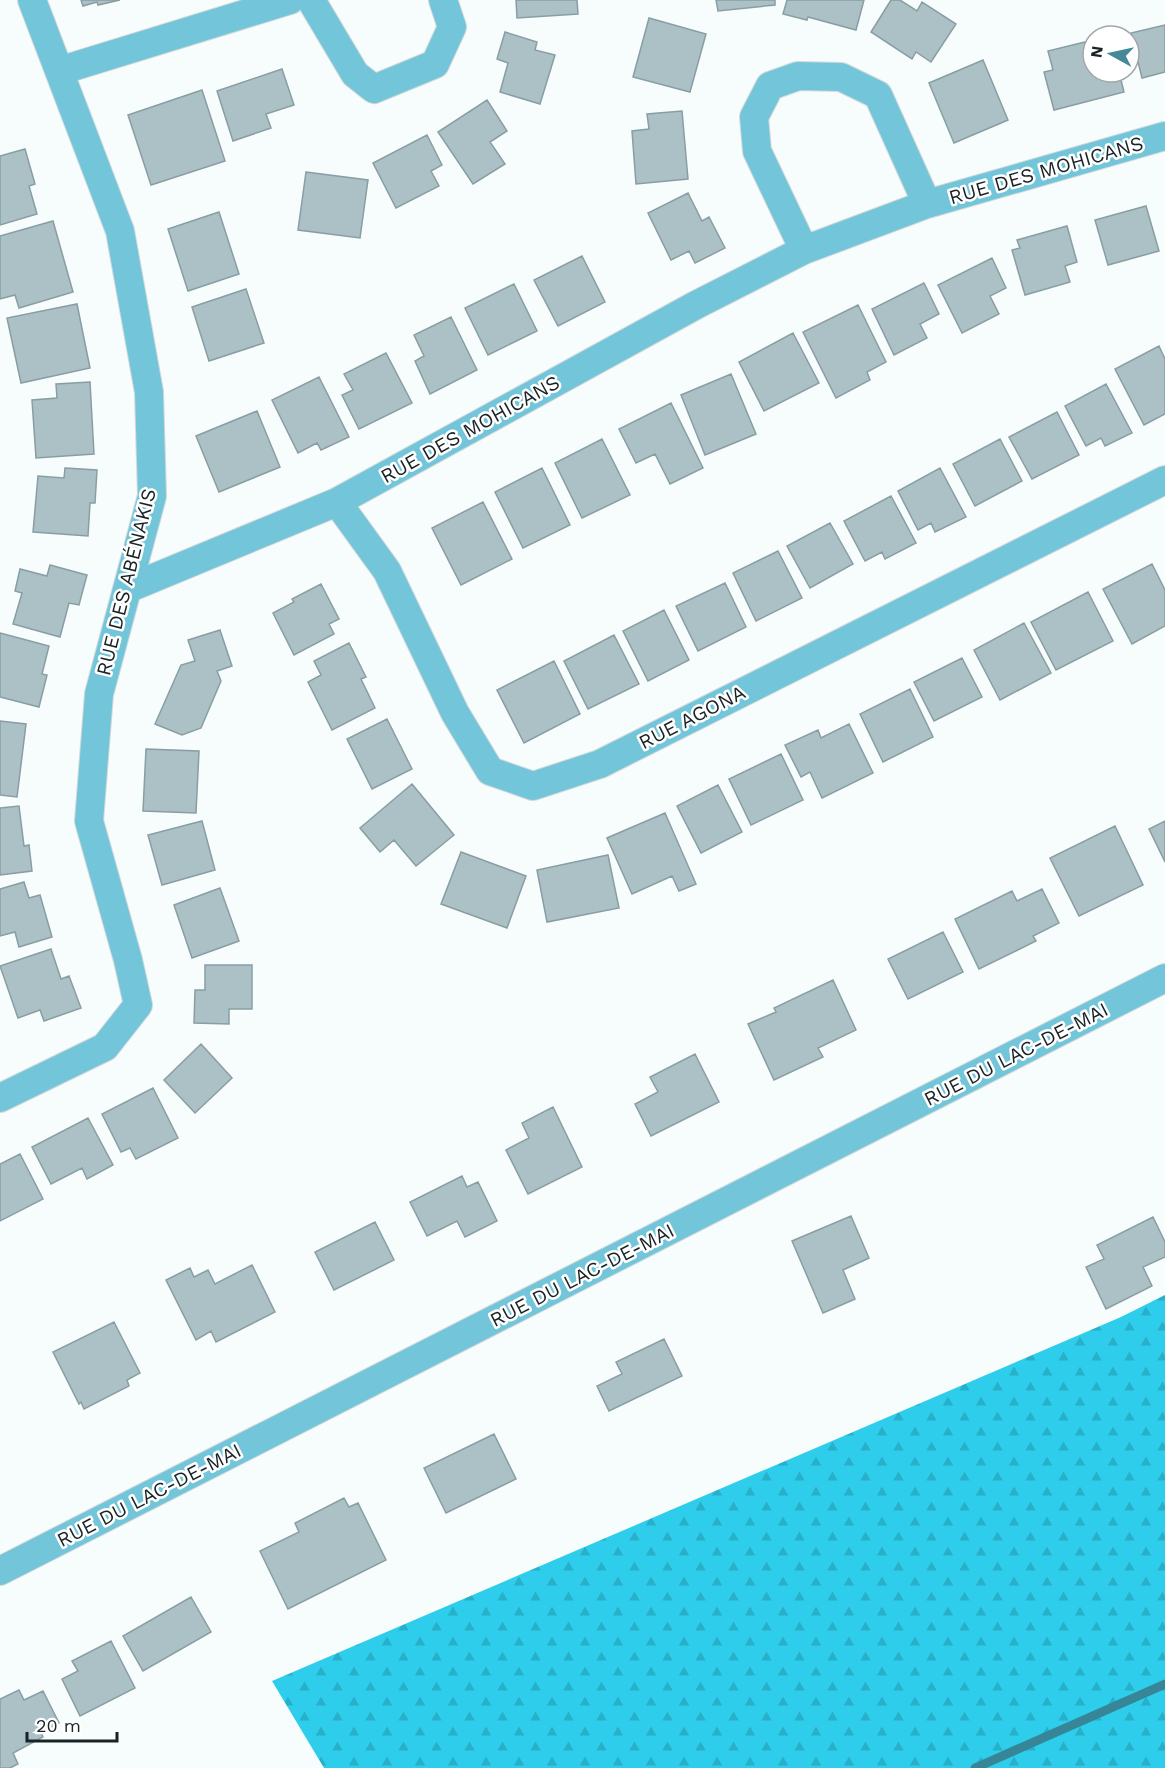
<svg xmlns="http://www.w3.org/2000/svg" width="1165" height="1768" viewBox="0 0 1165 1768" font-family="'Work Sans',sans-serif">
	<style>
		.forest { fill: url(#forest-firs) }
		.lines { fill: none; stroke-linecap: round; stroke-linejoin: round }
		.stream { stroke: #368697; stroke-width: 9 }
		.building { fill: #abc1c6; stroke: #889ea3; stroke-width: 1.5 }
		.minor-casing { stroke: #d3d9da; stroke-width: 30 }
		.minor { stroke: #73c5d9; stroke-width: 28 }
		.labels { text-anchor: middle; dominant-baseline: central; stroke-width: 5; stroke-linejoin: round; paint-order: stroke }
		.street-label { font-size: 20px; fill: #192224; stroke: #fff }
	</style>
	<defs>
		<pattern id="forest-firs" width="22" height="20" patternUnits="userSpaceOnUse" patternTransform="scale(1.5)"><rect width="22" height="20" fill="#2ecdeb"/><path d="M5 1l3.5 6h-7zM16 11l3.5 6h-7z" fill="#28b0c9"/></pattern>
	</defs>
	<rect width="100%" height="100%" fill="#f7fcfd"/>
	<path class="forest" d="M1165,1295v473h-841l-52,-87 849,-364z"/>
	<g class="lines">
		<path class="stream" d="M975,1768l190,-84"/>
	</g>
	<path class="building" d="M81,0h39l-22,5 -1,-3 -14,4z
		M516,0h61l1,14 -61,4z
		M716,0h59v5l-57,6z
		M787,0h77l-8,30 -48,-13 -1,3 -24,-6z
		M891,0h9l17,11 5,-9 34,22 -25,38 -15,-10 -4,7 -41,-27z
		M649,18l57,16 -16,58 -57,-15z
		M1165,25v47l-23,6 -11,-45z
		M505,32l32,10 -2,8 20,5 -15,49 -40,-12 8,-29 -11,-4z
		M1093,40v32h26l5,20 -70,18 -10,-38 9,-2 -5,-19z
		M983,60l25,60 -54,23 -25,-60z
		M282,69l12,36 -28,9 5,14 -38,13 -16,-50z
		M202,90l23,71 -74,24 -23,-70z
		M487,100l20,31 -17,11 15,22 -32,20 -35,-52z
		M682,111l6,68 -52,5 -4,-53 17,-2 -2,-15z
		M427,135l15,30 -11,6 8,15 -43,22 -23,-45z
		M25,149l10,35 -6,2 8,28 -37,11v-69z
		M306,172l62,8 -8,58 -62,-8z
		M688,193l14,28 7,-4 16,31 -30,15 -6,-12 -18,9 -23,-47z
		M1146,206l13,45 -51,14 -13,-45z
		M219,212l20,62 -51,17 -20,-62z
		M53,221l20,71 -54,16 -4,-13 -15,4v-63z
		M1067,226l10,36 -12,4 5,16 -45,13 -13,-45 8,-2 -3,-8z
		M582,256l23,46 -47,24 -24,-46z
		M992,258l14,30 -16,8 9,18 -37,19 -24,-48z
		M924,283l15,31 -19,10 7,14 -33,17 -22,-46z
		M514,284l23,47 -49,24 -23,-47z
		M246,289l18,54 -55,18 -17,-54z
		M77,304l13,64 -69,15 -14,-65z
		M858,305l28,57 -19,10 3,8 -34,18 -33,-66z
		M451,317l26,53 -47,24 -15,-33 9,-5 -10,-21z
		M793,333l26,50 -55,28 -25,-49z
		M1159,346l6,13v55l-21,11 -29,-56z
		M386,353l26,50 -53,26 -17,-34 11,-5 -9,-16z
		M731,374l25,60 -51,21 -24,-60z
		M319,377l30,60 -28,13 -4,-7 -19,10 -26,-53z
		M90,382l4,72 -58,4 -4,-58 25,-2 -1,-14z
		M1106,384l26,49 -27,13 -4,-8 -15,8 -21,-40z
		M671,403l32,65 -33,16 -15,-30 -19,9 -17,-34z
		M257,411l23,56 -61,25 -23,-56z
		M1057,412l22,43 -47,24 -23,-42z
		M602,439l28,56 -48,23 -27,-55z
		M1000,439l22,42 -47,25 -22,-42z
		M65,468l32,2 -2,33h-5l-2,33 -55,-4 5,-56 26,2z
		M542,468l28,57 -47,23 -28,-56z
		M940,468l26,49 -31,15 -4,-9 -13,7 -20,-39z
		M891,496l25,47 -31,16 -3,-7 -17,9 -21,-40z
		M483,502l29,57 -51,26 -29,-57z
		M830,523l23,41 -43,24 -23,-42z
		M778,551l24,47 -46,23 -23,-48z
		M1152,564l13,26v36l-33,18 -29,-55z
		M50,565l37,10 -8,30 -10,-2 -9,34 -47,-13 9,-31 -7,-2 5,-22 27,7z
		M725,583l21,44 -48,24 -22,-45z
		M321,584l18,35 -10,5 5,10 -40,21 -21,-42 21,-11 -2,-3z
		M1088,592l25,49 -57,29 -25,-48z
		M664,610l25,50 -41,21 -25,-50z
		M1024,623l27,50 -51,27 -26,-50z
		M220,630l12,36 -15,5 4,10 -20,47 -19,7 -27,-11 26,-59 14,-4 -7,-21z
		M0,633l49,13 -7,28 5,1 -8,32 -39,-10z
		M614,635l25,49 -51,25 -24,-48z
		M349,643l17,34 -5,2 14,29 -43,22 -24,-48 13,-7 -7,-14z
		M962,658l20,39 -48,24 -20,-39z
		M554,661l26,53 -56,29 -27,-53z
		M910,689l23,48 -50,25 -23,-48z
		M387,719l25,50 -40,20 -25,-50z
		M0,721l26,3 -9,73 -17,-2z
		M849,724l24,49 -51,25 -12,-26 -9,5 -16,-32 33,-15 3,8z
		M146,749l53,2 -3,62 -53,-2z
		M781,754l22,46 -52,25 -22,-46z
		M412,784l42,51 -38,31 -22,-26 -14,12 -20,-24z
		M718,785l24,47 -41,21 -24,-47z
		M19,806l5,40 5,-1 3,26 -32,4v-67z
		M665,813l31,71 -17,7 -7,-15 -40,18 -25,-56z
		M202,821l13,49 -53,15 -14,-50z
		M1165,821v41l-16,-33z
		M1115,826l28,59 -64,31 -29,-58z
		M461,852l65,24 -19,52 -66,-24z
		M608,855l11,53 -72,14 -10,-52z
		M24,882l5,16 11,-3 12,42 -33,10 -4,-15 -15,4v-47z
		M220,888l19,53 -47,17 -18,-53z
		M1042,889l17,34 -26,13 3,5 -57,28 -24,-50 57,-28 5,10z
		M943,932l20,40 -55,27 -20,-40z
		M51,949l10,30 8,-3 12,32 -37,13 -4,-11 -22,8 -18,-52z
		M205,965h47v44h-23v15l-35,-1 1,-33h10z
		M833,980l23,50 -38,18 5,9 -49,23 -26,-56 28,-12 -2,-4z
		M201,1044l31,34 -37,35 -31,-33z
		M695,1054l24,48 -68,34 -16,-32 23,-12 -8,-15z
		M153,1088l25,50 -42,21 -6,-11 -9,4 -19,-38z
		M553,1107l29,60 -54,27 -22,-44 23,-12 -7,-15z
		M88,1118l25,47 -26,14 -5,-11 -31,16 -19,-37z
		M20,1154l23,45 -43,22v-57z
		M462,1176l5,11 11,-5 19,39 -32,16 -8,-16 -30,15 -17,-34z
		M851,1216l18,42 -26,12 12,29 -32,14 -31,-72z
		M1153,1217l12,25v15l-22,10 9,19 -46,23 -20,-42 18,-8 -7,-14z
		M375,1222l19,38 -60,30 -19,-38z
		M252,1265l23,47 -59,30 -5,-11 -15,9 -30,-60 24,-12 4,9 14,-7 7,14z
		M114,1322l26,51 -13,7 2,6 -45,23 -3,-7 -2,2 -26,-52z
		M664,1339l18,37 -73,35 -12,-25 25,-12 -6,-12z
		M494,1434l22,45 -70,34 -22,-45z
		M344,1498l5,9 9,-4 28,57 -98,49 -28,-58 39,-19 -4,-9z
		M191,1597l20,35 -68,39 -20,-35z
		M111,1641l24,47 -55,28 -18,-37 16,-8 -6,-10z
		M19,1690l5,10 19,-9 16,32 -18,9 2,5 -30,16 5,11 -8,4h-10v-69z"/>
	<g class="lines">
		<defs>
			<path id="minor" d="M311,0l44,74 19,15 61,-25 17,-37 -9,-27
				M59,71l231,-71
				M804,250l-47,-99 -3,-34 16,-31 28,-10 43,1 37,18 49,109
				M337,502l50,69 68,142 35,58 43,15 67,-22 565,-284
				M127,589l210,-87 359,-197 108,-55 123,-46 238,-68
				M0,1098l105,-51 33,-42 -10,-45 -39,-139 10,-127 53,-198 -3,-104 -29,-161 -88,-231
				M0,1571l1165,-593"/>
		</defs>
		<use href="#minor" class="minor-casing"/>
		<use href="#minor" class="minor"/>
	</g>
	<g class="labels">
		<g class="street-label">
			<text transform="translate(1046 170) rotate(-16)">RUE DES MOHICANS</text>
			<text transform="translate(470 429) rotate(-29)">RUE DES MOHICANS</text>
			<text transform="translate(126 582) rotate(-76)">RUE DES ABÉNAKIS</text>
			<text transform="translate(692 717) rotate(-27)">RUE AGONA</text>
			<text transform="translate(1016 1054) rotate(-27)">RUE DU LAC-DE-MAI</text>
			<text transform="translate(582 1275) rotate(-27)">RUE DU LAC-DE-MAI</text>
			<text transform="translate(149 1495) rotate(-27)">RUE DU LAC-DE-MAI</text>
		</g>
	</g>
	<g transform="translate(1111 54) rotate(278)"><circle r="28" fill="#ffffff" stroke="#a3a7a7" stroke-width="1.5"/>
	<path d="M0-4.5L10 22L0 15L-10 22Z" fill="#458998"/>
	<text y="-9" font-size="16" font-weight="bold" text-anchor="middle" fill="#192224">N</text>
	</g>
	<path d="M27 1732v9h90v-9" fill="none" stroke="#192224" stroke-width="3"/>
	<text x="36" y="1732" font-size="18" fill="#192224" stroke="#ffffff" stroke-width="4.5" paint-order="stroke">20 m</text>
</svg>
